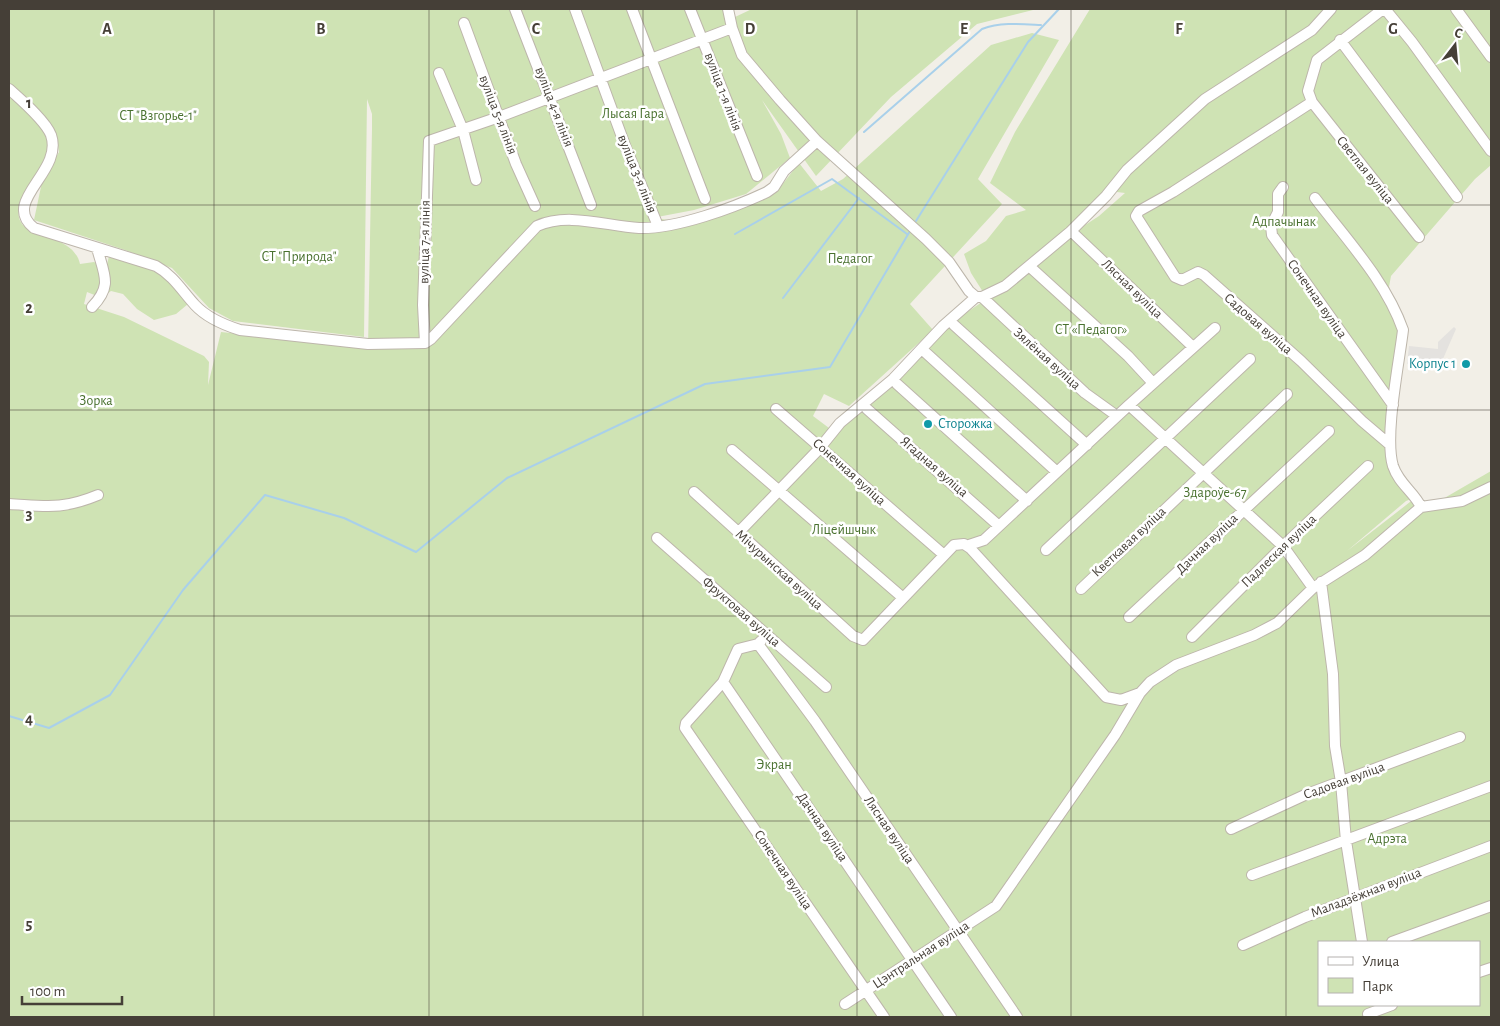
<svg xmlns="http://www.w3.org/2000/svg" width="1500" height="1026" viewBox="0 0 1500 1026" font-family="'Alegreya Sans',sans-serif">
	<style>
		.green { fill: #cfe3b4; fill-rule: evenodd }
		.parking { fill: #e4e2df }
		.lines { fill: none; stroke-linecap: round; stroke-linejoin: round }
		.stream { stroke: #a9d0ea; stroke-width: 2 }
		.minor-casing { stroke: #bdb6ab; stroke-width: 12 }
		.minor { stroke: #fff; stroke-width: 10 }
		.grid { fill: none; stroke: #453f37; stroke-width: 1; stroke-opacity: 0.55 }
		.culture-dot { fill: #0f9aa8; stroke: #fff; stroke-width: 2 }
		.labels { text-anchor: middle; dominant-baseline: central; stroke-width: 5; stroke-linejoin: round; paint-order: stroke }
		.street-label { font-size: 14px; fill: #453f37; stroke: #fff }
		.park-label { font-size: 14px; fill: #49712f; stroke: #fff }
		.culture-label { font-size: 14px; fill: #0d838f; stroke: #fff; text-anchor: end }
		.grid-label { font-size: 16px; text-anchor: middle; font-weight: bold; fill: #453f37; stroke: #fff; stroke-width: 5; stroke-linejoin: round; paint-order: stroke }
	</style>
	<rect width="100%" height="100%" fill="#f2efe7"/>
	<path class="green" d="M9,9h716l5,24 14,34 -9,-50 17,-8h285l-60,15 -86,73 -75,79 -54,-76 19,34 9,24 -44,36 -52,16 -42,8 36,4 90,-32 21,-27 22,28 22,-12 148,-134 41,-12 27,7 -81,139 24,25 -92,100 23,26 -84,76 -25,-12 -11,22 16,12 125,-107 74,-50 -45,21 -12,-19 -7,-19 22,-13 20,-25 20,-6 -36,-27 25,-51 75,-123h284l-11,9 15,-9h113v156l-16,14 -84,97 -2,11 12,32 -8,119 3,25 20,34 -10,4 -59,50 63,-49 31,-2 50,-29v546h-1482zM367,99l5,15v15l-4,219 -147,-16 -13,53 1,-23 -5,-6 -80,-39 -40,-13 3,-12 15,6 9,-7 12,3 14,15 17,11 22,-6 12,-10 -31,-35 -48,-13 -3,13 -12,-7 -14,2c-8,-37 -75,-20 -59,-62 6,-18 21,-35 31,-50l-4,-27 8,9 3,18 -17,30 -8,38 91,30 47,18 37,40 24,13 131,16zM1109,191l16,2 -26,23 -23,15zM1319,942h160v63h-160z"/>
	<path class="parking" d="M1454,327l2,2 -17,39 -32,-4 2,-18 29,3v-7z"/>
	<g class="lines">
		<path class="stream" d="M864,132l118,-103c19,-7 39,-5 59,-4
			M916,221l112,-179 31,-33
			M735,234l97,-55 75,55
			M783,298l76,-100
			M9,716l40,12 61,-33 73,-105 82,-95 79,23 72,34 91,-74 198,-94 125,-17 80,-136"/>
		<defs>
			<path id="minor" d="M515,9l76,196
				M575,9l51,139 32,78
				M632,9l73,190
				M690,9l67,167
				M728,9l4,19 10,27 38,45 37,41 109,98 23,23 20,29 7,6h6l23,-11 66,-55 35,-35 21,-26 78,-71 107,-69 19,-21
				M1383,9l-66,51 -9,31 4,11 107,135
				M1385,9l27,33 79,109
				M1456,9l35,48
				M464,23l52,141 19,42
				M1340,40l117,157
				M439,73l24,57 13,50
				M9,89c11,10 36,31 42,46 13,37 -51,66 -17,93l122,38c18,10 26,25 39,39 12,13 29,20 45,25l128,14 57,-1 6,-4 106,-113c31,-14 69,0 102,2 37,1 94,-20 128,-36l7,-5 10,-16 33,-30
				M1312,102l-139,90 -34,19 -3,5 39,61 7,3 16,-8 6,3 97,86 61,60 27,23
				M1283,187l-5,7v18l-7,14 1,9 121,170
				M1315,198c31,41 71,83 88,132 -4,34 -19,106 -10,136 6,18 21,26 28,41
				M1071,231l122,116
				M1029,266l99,90 25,27
				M982,297l103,96 32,23
				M92,307c21,-22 12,-32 5,-59
				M954,325l133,120
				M425,343l-2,-38 6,-164 70,-24 233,-89
				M925,352l132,120
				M897,384l130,117
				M1129,405l86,-77
				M776,409l168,146
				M867,409l132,117
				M732,450l170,147
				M694,492l159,144 10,4 91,-95 10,-1 6,4 -1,-3 15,-5 145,-135 154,141 30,42
				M9,504c37,2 53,6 89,-9
				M738,533l81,-84 21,-26 53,-44 50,-53 33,-29
				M657,538l169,149
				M970,548l136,149 15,3 19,-7
				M1046,550l204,-191
				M1321,582l12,92 2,72 6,36 5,59 16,101
				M1081,589l206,-195
				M1129,617l200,-186
				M1192,637l91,-91 85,-80
				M758,644l57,77 202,296
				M723,682l15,-33 20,-5 3,-3
				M1231,829l76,-35 153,-57
				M1252,875l239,-89
				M1392,942l99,-36
				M1243,945l62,-28 186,-71
				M1479,972l12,-4
				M845,1004l151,-98 119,-171 25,-42 10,-11 26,-17 78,-30 23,-12 36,-35 52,-33 56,-48 41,-6 29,-14
				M1368,1014l24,-9
				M884,1017l-199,-289 1,-5 37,-41 228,335"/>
		</defs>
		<use href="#minor" class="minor-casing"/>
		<use href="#minor" class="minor"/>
	</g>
	<path class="grid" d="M214,9v1008M429,9v1008M643,9v1008M857,9v1008M1071,9v1008M1286,9v1008M9,205h1482M9,410h1482M9,616h1482M9,821h1482"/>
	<g class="culture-dot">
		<circle cx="1466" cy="364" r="5"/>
		<circle cx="928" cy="424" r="5"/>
	</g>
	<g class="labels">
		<g class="street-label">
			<text transform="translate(723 92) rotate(69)">вуліца 1-я лінія</text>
			<text transform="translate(554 107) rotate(69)">вуліца 4-я лінія</text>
			<text transform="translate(498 115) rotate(69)">вуліца 5-я лінія</text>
			<text transform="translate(1365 170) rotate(51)">Светлая вуліца</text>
			<text transform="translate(637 174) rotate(68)">вуліца 3-я лінія</text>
			<text transform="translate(425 242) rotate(-89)">вуліца 7-я лінія</text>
			<text transform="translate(1132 289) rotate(44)">Лясная вуліца</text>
			<text transform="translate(1317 299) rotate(55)">Сонечная вуліца</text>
			<text transform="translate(1258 324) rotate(41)">Садовая вуліца</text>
			<text transform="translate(1047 359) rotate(42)">Зялёная вуліца</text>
			<text transform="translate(934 467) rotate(41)">Ягадная вуліца</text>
			<text transform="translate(849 472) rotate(42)">Сонечная вуліца</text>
			<text transform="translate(1129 542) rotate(-43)">Кветкавая вуліца</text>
			<text transform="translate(1207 544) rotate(-44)">Дачная вуліца</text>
			<text transform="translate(1279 551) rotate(-44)">Падлеская вуліца</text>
			<text transform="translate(779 570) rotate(42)">Мічурынская вуліца</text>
			<text transform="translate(741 612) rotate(41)">Фруктовая вуліца</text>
			<text transform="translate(1344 781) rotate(-20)">Садовая вуліца</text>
			<text transform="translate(822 827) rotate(56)">Дачная вуліца</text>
			<text transform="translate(889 830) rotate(56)">Лясная вуліца</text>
			<text transform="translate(783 870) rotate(56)">Сонечная вуліца</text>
			<text transform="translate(1366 893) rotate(-21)">Маладзёжная вуліца</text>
			<text transform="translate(921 955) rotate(-33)">Цэнтральная вуліца</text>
		</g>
		<g class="park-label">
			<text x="633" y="114">Лысая Гара</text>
			<text x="158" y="116">СТ "Взгорье-1"</text>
			<text x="1284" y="222">Адпачынак</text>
			<text x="299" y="257">СТ "Природа"</text>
			<text x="850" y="259">Педагог</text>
			<text x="1091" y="330">СТ «Педагог»</text>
			<text x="96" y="401">Зорка</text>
			<text x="1215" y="493">Здароўе-67</text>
			<text x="844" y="530">Ліцейшчык</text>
			<text x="774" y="765">Экран</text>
			<text x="1387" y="839">Адрэта</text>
		</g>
		<g class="culture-label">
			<text x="1456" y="364">Корпус 1</text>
			<text x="938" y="424" text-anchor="start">Сторожка</text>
		</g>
	</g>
	<g class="grid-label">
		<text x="107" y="34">A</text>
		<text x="321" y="34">B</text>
		<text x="536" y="34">C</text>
		<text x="750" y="34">D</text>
		<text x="964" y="34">E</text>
		<text x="1179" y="34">F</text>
		<text x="1393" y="34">G</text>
		<text x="29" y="108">1</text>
		<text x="29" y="313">2</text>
		<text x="29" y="519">3</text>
		<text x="29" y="724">4</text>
		<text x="29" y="929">5</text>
	</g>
	<rect width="1500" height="1026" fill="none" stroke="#453f37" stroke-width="20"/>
	<rect x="1318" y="941" width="162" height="65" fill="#ffffff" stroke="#b5b2af"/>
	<rect x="1328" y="957" width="25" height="8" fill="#ffffff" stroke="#b5b2af"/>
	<text x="1362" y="966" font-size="15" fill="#453f37">Улица</text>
	<rect x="1328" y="978" width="25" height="15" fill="#cfe3b4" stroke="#b5b2af"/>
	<text x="1362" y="991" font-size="15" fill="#453f37">Парк</text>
	<g transform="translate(1455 45) rotate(16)" stroke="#ffffff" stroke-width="4" paint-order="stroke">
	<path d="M0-4L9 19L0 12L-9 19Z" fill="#453f37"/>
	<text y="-8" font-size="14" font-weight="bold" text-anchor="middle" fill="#453f37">С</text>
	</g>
	<path d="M22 996v8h100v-8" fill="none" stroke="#453f37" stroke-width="2.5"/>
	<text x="30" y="996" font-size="15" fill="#453f37" stroke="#ffffff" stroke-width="4" paint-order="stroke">100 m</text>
</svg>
